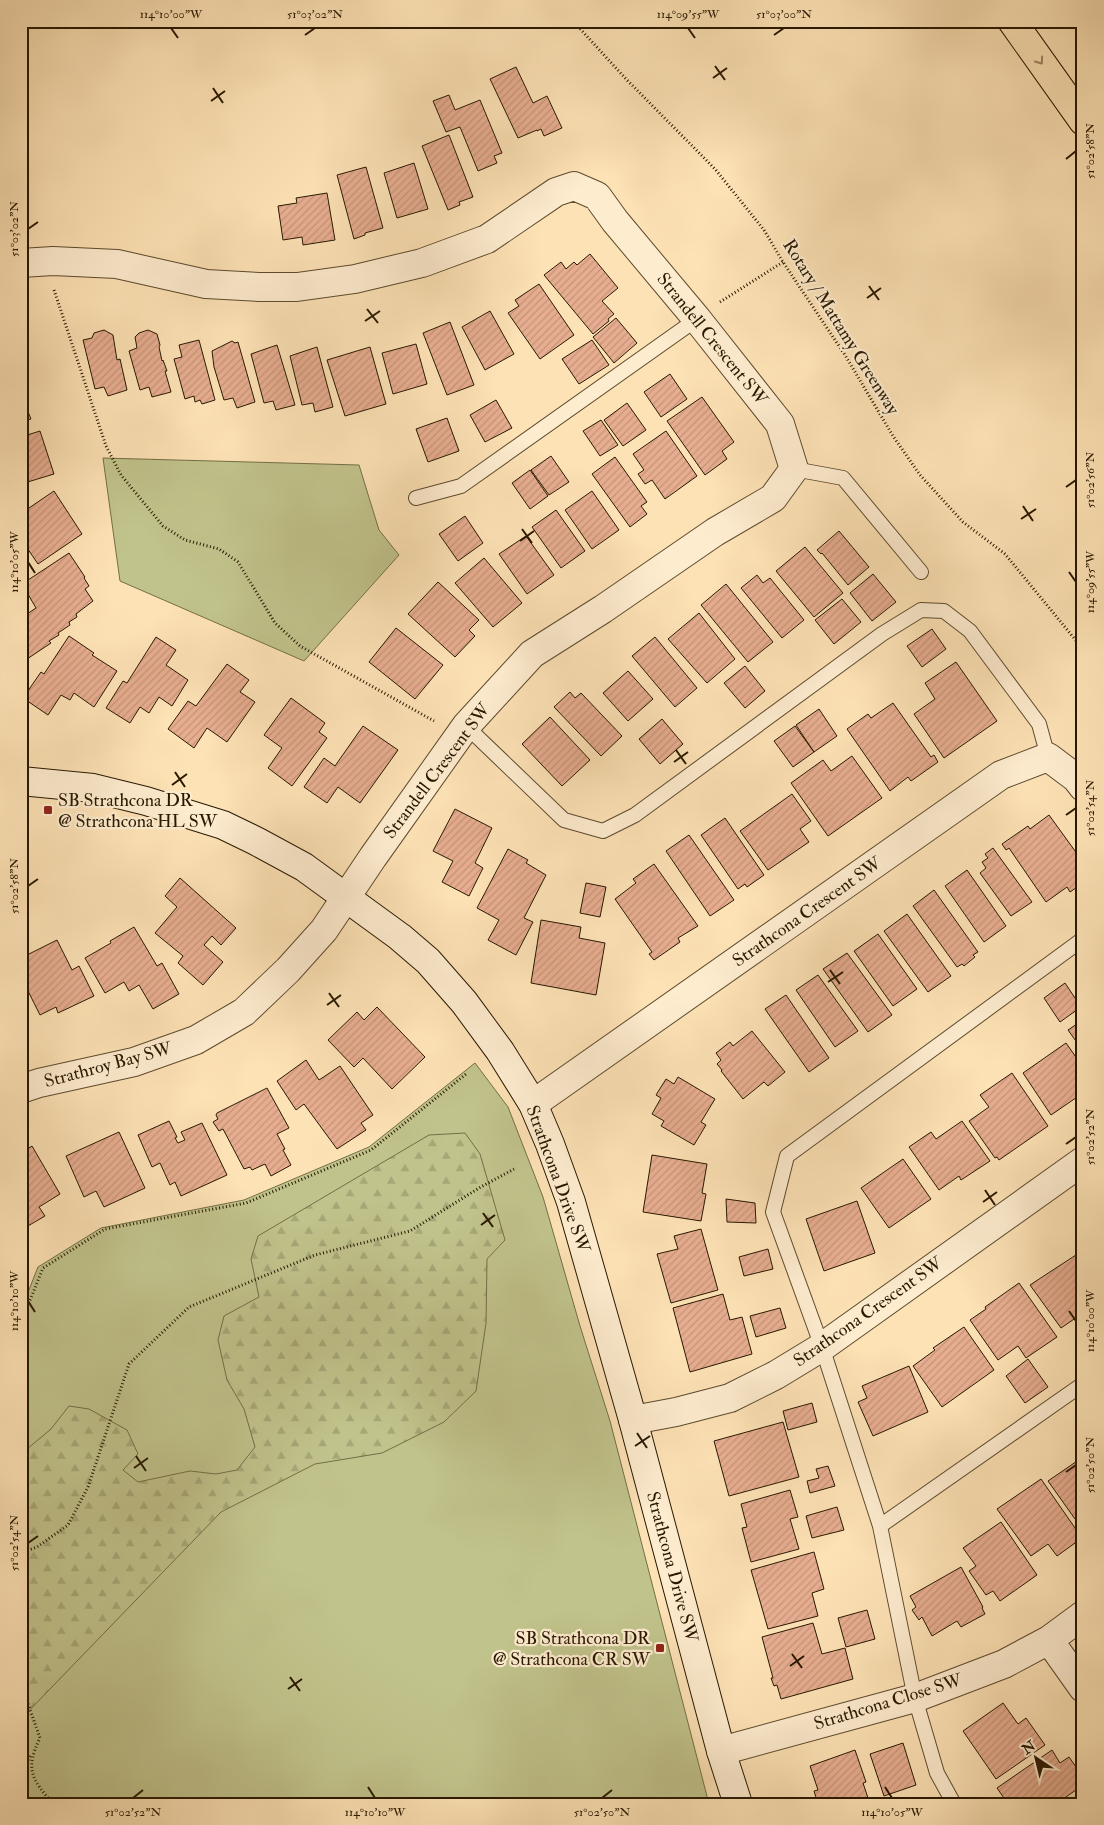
<svg xmlns="http://www.w3.org/2000/svg" width="1104" height="1825" viewBox="0 0 1104 1825" font-family="'IM FELL Double Pica',serif">
	<style>
		.green { fill: #c1c38c; stroke: #746e46 }
		.forest { fill: url(#forest-firs); stroke: #746e46 }
		.building { fill: url(#building-hatch); stroke: #281800 }
		.lines { fill: none; stroke-linecap: round; stroke-linejoin: round }
		.lane-casing { stroke: #5d4a2d; stroke-width: 16 }
		.street-casing { stroke: #5d4a2d; stroke-width: 30 }
		.secondary-casing { stroke: #281800; stroke-width: 30 }
		.highway-casing { stroke: #281800; stroke-width: 30 }
		.path { stroke: #281800; stroke-width: 3; stroke-dasharray: 1 2.5; stroke-linecap: butt }
		.lane { stroke: #feeccf; stroke-width: 14 }
		.street { stroke: #feeccf; stroke-width: 28 }
		.secondary { stroke: #feeccf; stroke-width: 28 }
		.highway { stroke: #fde2b5; stroke-width: 28 }
		.oneway { stroke: #9d8764 }
		.ticks { fill: none; stroke: #281800; stroke-width: 2 }
		.poi-dot { fill: #8f2418; stroke: #feeccf; stroke-width: 2 }
		.labels { text-anchor: middle; dominant-baseline: central; stroke-width: 4.5; stroke-linejoin: round; paint-order: stroke }
		.street-label { font-size: 18px; fill: #281800; stroke: #feeccf }
		.poi-label { font-size: 18px; fill: #281800; stroke: #feeccf; text-anchor: start }
		.neatline { fill: none; stroke: #281800; stroke-width: 2 }
		.ticks-label { font-size: 12px; text-anchor: middle; fill: #281800 }
	</style>
	<defs>
		<pattern id="forest-firs" width="22" height="20" patternUnits="userSpaceOnUse" patternTransform="scale(1.25)"><rect width="22" height="20" fill="#c1c38c"/><path d="M5 1l3.5 6h-7zM16 11l3.5 6h-7z" fill="#a6a777"/></pattern>
		<pattern id="building-hatch" width="6" height="6" patternUnits="userSpaceOnUse" patternTransform="scale(1.25)"><rect width="6" height="6" fill="#e7ad90"/><path d="M-1 1l2-2M0 6l6-6M5 7l2-2" fill="none" stroke="#c6947a"/></pattern>
	</defs>
	<rect width="100%" height="100%" fill="#fde2b5"/>
	<filter id="stains"><feTurbulence type="fractalNoise" baseFrequency=".004" numOctaves="4"/><feColorMatrix values="0 0 0 0 .2 0 0 0 0 .09 0 0 0 0 .02 0 0 0 .5 -.17"/></filter>
	<radialGradient id="worn" r=".72"><stop offset=".6" stop-color="#630" stop-opacity="0"/><stop offset="1" stop-color="#630" stop-opacity=".3"/></radialGradient>
	<path class="green" d="M103,458l256,7 20,65 20,25 -95,106 -184,-80z
		M475,1063l33,44 35,90 37,129 30,95 99,383h-688v-494l17,-43 63,-39 143,-28 125,-53z"/>
	<path class="forest" d="M465,1133l15,21 25,86 -18,19 -1,64 -10,68 -32,31 -62,31 -67,11 -94,48 -200,207v-265l30,-25 18,-23 20,3 38,21 11,24 -15,16 15,12 52,-11 26,3 21,-4 18,-23 -11,-38 -17,-29 -9,-40 6,-24 35,-19 -8,-38 7,-23 171,-101z"/>
	<path class="building" d="M516,67l17,36 14,-7 15,32 -18,8 -3,-7 -4,2v-1l-19,8 -28,-59z
		M449,95l6,15 25,-10 22,53 -8,3 3,7 -19,8 -18,-44 -14,5 -13,-31z
		M449,135l24,62 -14,5 1,3 -12,5 -26,-64z
		M414,163l14,46 -31,9 -13,-45z
		M366,167l17,61 -18,5v2l-11,4 -17,-64z
		M327,193l8,47 -32,5 -1,-8 -19,3 -5,-34 19,-3 -1,-5z
		M590,254l28,34 -16,13 12,13 -6,5 1,2 -16,13 -49,-59 17,-13 5,7 8,-7 3,3z
		M539,284l35,51 -34,24 -32,-46 11,-7 -4,-6z
		M490,311l24,43 -29,16 -23,-43z
		M616,318l21,25 -23,20 -21,-26z
		M450,322l24,63 -27,10 -24,-62z
		M104,330l9,5 4,25 3,-1 7,31 -19,6 -4,-9 -9,2 -12,-49 9,-2 2,-5z
		M148,330l9,4 3,11 -1,2 3,14 1,-1 4,11h-2l6,21 -19,5 -3,-10 -9,3 -11,-39 8,-3 -2,-11 4,-4z
		M199,340l16,60 -13,4 -2,-4 -5,2 -1,-6 -9,3 -11,-40 8,-2 -3,-12z
		M592,340l17,25 -30,19 -17,-25z
		M232,341l3,2 3,-1 17,60 -18,6 -4,-10 -9,2 -10,-33 -2,-16z
		M416,344l11,40 -34,10 -11,-41z
		M277,345l18,60 -19,5 -3,-9 -9,2 -13,-49z
		M317,347l16,60 -18,5 -2,-9 -11,2 -12,-49z
		M370,347l16,57 -41,12 -18,-56z
		M670,374l17,25 -26,18 -17,-25z
		M21,395l10,24 -10,3z
		M702,397l32,45 -12,9 5,8 -22,16 -38,-54z
		M496,400l16,28 -27,14 -15,-27z
		M627,403l19,27 -23,16 -19,-26z
		M447,418l12,33 -31,11 -12,-33z
		M601,420l17,25 -18,11 -17,-25z
		M40,431l14,43 -33,10v-47z
		M666,431l31,45 -32,23 -13,-19 -7,4 -7,-10 6,-4 -11,-16z
		M551,456l18,26 -20,13 -18,-25z
		M615,457l32,45 -6,4 6,8 -17,13 -38,-53z
		M530,470l18,26 -18,13 -18,-26z
		M54,491l28,43 -44,30 -15,-22 -2,1v-33l2,2z
		M592,491l27,39 -27,19 -27,-39z
		M556,510l29,41 -24,17 -29,-41z
		M465,516l18,27 -25,18 -19,-27z
		M839,531l30,36 -21,18 -26,-32 -1,1 -4,-4z
		M526,536l28,39 -27,19 -28,-40z
		M805,547l38,46 -29,24 -38,-46z
		M69,553l16,24 -1,1 5,8 -4,3 8,12 -17,13 1,3 -8,5 1,3 -12,8 1,2 -10,6 2,2 -30,20v-45l15,-10 -14,-24z
		M484,558l38,45 -29,24 -38,-44z
		M873,574l23,28 -24,19 -22,-28z
		M757,575l6,8 7,-5 34,42 -22,18 -41,-50z
		M438,582l41,38 -10,10 6,6 -20,21 -47,-43z
		M726,584l47,58 -25,20 -47,-57z
		M842,599l19,23 -27,22 -19,-24z
		M699,613l36,46 -28,24 -39,-44z
		M396,628l47,37 -28,34 -46,-37z
		M932,629l14,20 -24,18 -15,-21z
		M69,636l25,17 -2,2 25,16 -23,36 -20,-14 -4,7 -9,-5 -13,20 -25,-17 18,-26 3,2z
		M156,637l20,13 -10,15 22,15 -16,26 -13,-9 -10,16 -9,-6 -10,16 -24,-15 17,-27 4,2z
		M655,637l42,51 -22,19 -43,-51z
		M956,662l41,59 -53,37 -30,-44 21,-15 -10,-16z
		M227,664l22,16 -9,12 15,10 -28,40 -20,-14 -13,20 -26,-19 20,-28 8,5z
		M745,666l20,25 -20,17 -21,-25z
		M628,671l25,28 -25,22 -25,-28z
		M570,692l5,6 6,-5 41,43 -21,20 -47,-49z
		M291,698l34,25 -6,9 8,6 -35,48 -24,-18 14,-20 -18,-13z
		M893,703l38,54 3,-2 4,7 -27,19 -3,-4 -18,14 -43,-62 21,-15 3,4z
		M819,709l18,27 -23,16 -18,-27z
		M550,717l40,43 -28,26 -40,-42z
		M662,719l21,25 -23,20 -21,-25z
		M363,726l35,24 -38,53 -22,-16 -11,16 -23,-16 20,-29 11,8z
		M795,726l19,26 -21,15 -19,-26z
		M852,756l30,42 -54,38 -37,-53 32,-23 8,11z
		M792,794l19,27 -11,8 9,13 -41,28 -28,-39z
		M455,809l37,19 -17,35 8,5 -14,28 -27,-14 11,-21 -20,-10z
		M1049,815l34,47v21l-13,9 -3,-5 -21,15 -37,-54 -3,2 -4,-6 26,-18 2,3z
		M725,818l39,57 -17,12 -2,-3 -7,5 -37,-54z
		M689,835l45,65 -24,16 -44,-65z
		M993,848l39,54 -21,14 -31,-43 6,-5 -4,-6 6,-4 -3,-4z
		M508,849l20,11 -2,3 20,12 -22,43 9,4 -17,33 -28,-15 11,-20 -22,-12z
		M654,864l44,62 -20,12 2,4 -26,18 -5,-6 3,-2 -37,-53 21,-16 -3,-4z
		M967,870l39,56 -22,16 -39,-56z
		M180,878l56,50 -15,17 -9,-9 -8,9 19,17 -20,23 -25,-22 5,-7 -28,-23 22,-26 -12,-11z
		M586,883l20,4 -6,30 -20,-4z
		M934,890l44,62 -5,3 2,2 -11,9 -2,-2 -5,3 -44,-61z
		M907,914l44,62 -23,16 -44,-61z
		M541,920l40,7 -2,11 26,5 -9,52 -65,-12z
		M134,927l23,39 5,-3 17,31 -26,15 -14,-24 -10,6 -5,-9 -19,11 -20,-35 26,-15 -1,-2z
		M878,934l39,55 -24,17 -39,-55z
		M57,940l15,30 7,-4 15,30 -36,17 -2,-6 -16,8 -19,-38v-19z
		M847,953l45,62 -24,17 -45,-63z
		M818,975l40,56 -23,16 -39,-57z
		M1065,983l16,24 -21,15 -16,-24z
		M786,995l43,63 -20,14 -44,-63z
		M377,1007l48,50 -33,32 -29,-31 -9,9 -26,-27 29,-28 7,8z
		M1083,1020v31l-15,-21z
		M752,1031l33,41 -17,14 -4,-4 -21,17 -22,-28 1,-1 -5,-6 4,-4 -5,-7 14,-11 3,4z
		M1066,1043l17,24v26l-32,22 -28,-42z
		M306,1060l13,20 21,-14 33,49 -12,8 5,7 -29,19 -33,-45 -8,6 -19,-29z
		M1012,1073l36,53 -49,34 -2,-3 -2,1 -26,-37 20,-14 -9,-12z
		M678,1077l37,22 -14,23 5,3 -12,20 -33,-19 3,-5 -12,-7 9,-16 -5,-3 10,-16 8,5z
		M267,1088l22,40 -12,6 8,15 -2,1 8,15 -20,11 -6,-12 -13,6 -2,-3 -6,2 -21,-40 -4,2 -6,-9 5,-3 -2,-4 1,-2z
		M169,1121l8,16 -2,1 3,5 7,-3 -4,-8 21,-9 25,52 -46,21 -6,-14 -5,3 -10,-22 -8,4 -14,-32z
		M962,1121l28,40 -29,19 -2,-4 -20,14 -30,-43 22,-15 5,7z
		M119,1132l26,56 -41,19 -8,-16 -12,6 -18,-41z
		M32,1146l28,48 -21,13 6,9 -24,14v-77z
		M652,1155l55,9 -5,29 4,1 -5,27 -58,-9z
		M903,1159l28,40 -42,29 -28,-40z
		M726,1199l29,4 1,20 -29,-1z
		M857,1201l18,52 -51,18 -18,-52z
		M701,1229l17,61 -47,13 -14,-49 21,-5 -4,-13z
		M768,1249l5,20 -29,7 -5,-19z
		M1082,1251l1,62 -22,15 -31,-43z
		M1019,1283l38,54 -31,21 -8,-12 -20,14 -28,-40 16,-11 -1,-2z
		M723,1294l7,26 12,-3 10,37 -62,18 -17,-64z
		M780,1308l6,20 -30,9 -6,-21z
		M964,1327l30,43 -52,37 -29,-41 22,-16 -2,-2z
		M1028,1359l20,28 -23,16 -19,-27z
		M909,1366l19,46 -55,24 -15,-34 9,-4 -5,-12z
		M812,1403l5,19 -29,8 -5,-19z
		M783,1422l16,55 -70,19 -15,-55z
		M1083,1457v57l-8,5 -27,-38z
		M828,1466l7,20 -25,7 -3,-12 12,-3 -3,-9z
		M1041,1479l41,59 -25,18 -9,-12 -17,12 -34,-47z
		M790,1490l8,27 -8,2 9,30 -48,13 -9,-34 5,-1 -6,-23z
		M837,1507l7,23 -32,8 -6,-22z
		M1001,1522l36,53 -37,26 -7,-10 -7,4 -17,-24 7,-5 -13,-18z
		M814,1552l10,37 -12,4 6,23 -50,13 -17,-59z
		M961,1567l22,40 -1,1 3,6 -24,13 -4,-6 -25,15 -10,-19 -3,3 -7,-10 4,-3 -6,-11z
		M867,1610l8,29 -29,8 -8,-29z
		M813,1623l9,31 23,-6 8,31 -72,20 -4,-14 -3,1 -3,-8h2l-11,-41z
		M1003,1703l15,21 8,-6 19,27 -49,34 -33,-48z
		M903,1743l13,42 -32,11 -14,-42z
		M855,1750l11,32 -3,1 7,21h-52l-4,-13 4,-1 -8,-24z
		M1052,1750l8,13 9,-6 14,20v8l-27,19h-48l-11,-16z"/>
	<g class="lines">
		<defs>
			<path id="lane" d="M794,469l49,9 78,94
				M416,498l45,-12 236,-167
				M466,726l98,94 39,11 32,-16 247,-181 39,-24 23,1 26,20 69,93 9,33
				M880,1526l203,-142
				M954,1804l-17,-31 -22,-75 -35,-172 -58,-179 -49,-135 14,-56 296,-217"/>
			<path id="street" d="M21,263l32,-2 64,3 89,20 53,3h38l58,-8 67,-16 65,-24 69,-47 18,-6 23,10 18,25 82,98 83,105 14,45 -21,29 -58,34 -112,77 -71,45 -66,72 -93,131 -49,73 -36,40 -44,42 -48,28 -62,22 -95,21 -18,6
				M533,1104l468,-329 47,-18 28,21 7,9
				M633,1420l43,-8 54,-14 46,-23 46,-28 261,-186
				M1049,1640l34,48
				M721,1751l194,-53 89,-34 45,-24 34,-25"/>
			<path id="secondary" d="M21,781l72,7 53,13 77,24 33,16 48,26 96,70 28,24 36,41 36,49 33,53 17,40 21,58 62,218 88,331 17,53"/>
			<path id="highway" d="M1012,21l71,100"/>
		</defs>
		<use href="#lane" class="lane-casing"/>
		<use href="#street" class="street-casing"/>
		<use href="#secondary" class="secondary-casing"/>
		<use href="#highway" class="highway-casing"/>
		<path class="path" d="M573,21l53,58 89,90 49,61 19,32 62,93 48,81 27,39 43,47 42,32 78,95
			M54,290l52,156 15,29 42,51 22,14 34,9 19,13 37,61 25,23 134,75
			M720,302l63,-40
			M21,1323l22,-55 62,-39 141,-26 125,-53 95,-76
			M21,1553l16,-6 31,-22 20,-38 41,-123 60,-57 126,-52 95,-24 69,-43 35,-19
			M21,1684l19,54c-15,31 -9,40 13,66
			M21,1772l10,-17"/>
		<use href="#lane" class="lane"/>
		<use href="#street" class="street"/>
		<use href="#secondary" class="secondary"/>
		<use href="#highway" class="highway"/>
	</g>
	<defs><path id="oneway-chevron" d="M-2-3.5L2.5 0L-2 3.5" fill="none" stroke-width="1.6" stroke-linecap="round" stroke-linejoin="round" transform="scale(1.25)"/></defs>
	<use class="oneway" href="#oneway-chevron" transform="translate(1040 61) rotate(55)"/>
	<path class="ticks" d="M171,28l7,10M688,28l7,10M305,35l10,-7M774,35l10,-7M715,66l10,14M713,78l14,-10M213,88l10,15M211,101l14,-10M1066,159l10,-8M28,229l10,-7M869,286l10,14M867,298l14,-10M367,309l11,14M365,321l15,-10M1066,487l10,-7M1023,506l10,15M1021,519l15,-10M522,529l10,14M520,541l14,-10M28,562l7,11M1069,572l7,10M676,750l10,14M674,762l14,-10M175,772l10,15M172,785l15,-11M1066,815l10,-7M28,886l10,-7M830,970l10,14M828,982l15,-10M329,993l10,14M327,1005l14,-10M1066,1144l10,-7M985,1190l10,15M983,1202l14,-10M483,1213l10,14M481,1225l14,-10M28,1301l7,11M1069,1311l7,10M637,1433l10,15M635,1446l15,-10M136,1456l10,15M134,1468l14,-10M1066,1472l10,-7M28,1543l10,-7M792,1654l10,14M790,1666l14,-10M290,1677l10,14M288,1689l14,-10M368,1787l7,11M885,1787l7,11M133,1798l10,-8M602,1798l10,-8"/>
	<g class="poi-dot">
		<rect x="43" y="805" width="10" height="10" rx="2.5"/>
		<rect x="655" y="1643" width="10" height="10" rx="2.5"/>
	</g>
	<g class="labels">
		<g class="street-label">
			<text transform="translate(841 327) rotate(58)">Rotary / Mattamy Greenway</text>
			<text transform="translate(712 339) rotate(51)">Strandell Crescent SW</text>
			<text transform="translate(437 771) rotate(-53)">Strandell Crescent SW</text>
			<text transform="translate(807 912) rotate(-35)">Strathcona Crescent SW</text>
			<text transform="translate(108 1065) rotate(-15)">Strathroy Bay SW</text>
			<text transform="translate(558 1179) rotate(70)">Strathcona Drive SW</text>
			<text transform="translate(868 1312) rotate(-35)">Strathcona Crescent SW</text>
			<text transform="translate(672 1567) rotate(75)">Strathcona Drive SW</text>
			<text transform="translate(888 1702) rotate(-17)">Strathcona Close SW</text>
		</g>
		<g class="poi-label">
			<text x="58" y="800">SB Strathcona DR<tspan x="58" dy="21">@ Strathcona HL SW</tspan></text>
			<text x="650" y="1638" text-anchor="end">SB Strathcona DR<tspan x="650" dy="21">@ Strathcona CR SW</tspan></text>
		</g>
	</g>
	<rect width="1104" height="1825" fill="none" stroke="#fde2b5" stroke-width="55"/>
	<g transform="translate(1036 1758) rotate(325)" stroke="#feeccf" stroke-width="4" paint-order="stroke">
	<path d="M0-4L9 19L0 12L-9 19Z" fill="#281800"/>
	<text y="-8" font-size="14" font-weight="bold" text-anchor="middle" fill="#281800">N</text>
	</g>
	<rect x="28" y="28" width="1048" height="1770" class="neatline"/>
	<g class="ticks-label">
		<text x="171" y="18">114°10'00"W</text>
		<text x="315" y="18">51°03'02"N</text>
		<text x="688" y="18">114°09'55"W</text>
		<text x="784" y="18">51°03'00"N</text>
		<text transform="translate(1090 151) rotate(-90)" y="4">51°02'58"N</text>
		<text transform="translate(14 229) rotate(-90)" y="4">51°03'02"N</text>
		<text transform="translate(1090 480) rotate(-90)" y="4">51°02'56"N</text>
		<text transform="translate(14 562) rotate(-90)" y="4">114°10'05"W</text>
		<text transform="translate(1090 582) rotate(-90)" y="4">114°09'55"W</text>
		<text transform="translate(1090 808) rotate(-90)" y="4">51°02'54"N</text>
		<text transform="translate(14 886) rotate(-90)" y="4">51°02'58"N</text>
		<text transform="translate(1090 1137) rotate(-90)" y="4">51°02'52"N</text>
		<text transform="translate(14 1301) rotate(-90)" y="4">114°10'10"W</text>
		<text transform="translate(1090 1321) rotate(-90)" y="4">114°10'00"W</text>
		<text transform="translate(1090 1465) rotate(-90)" y="4">51°02'50"N</text>
		<text transform="translate(14 1543) rotate(-90)" y="4">51°02'54"N</text>
		<text x="133" y="1816">51°02'52"N</text>
		<text x="375" y="1816">114°10'10"W</text>
		<text x="602" y="1816">51°02'50"N</text>
		<text x="892" y="1816">114°10'05"W</text>
	</g>
	<rect width="100%" height="100%" filter="url(#stains)"/>
	<rect width="100%" height="100%" fill="url(#worn)"/>
</svg>
